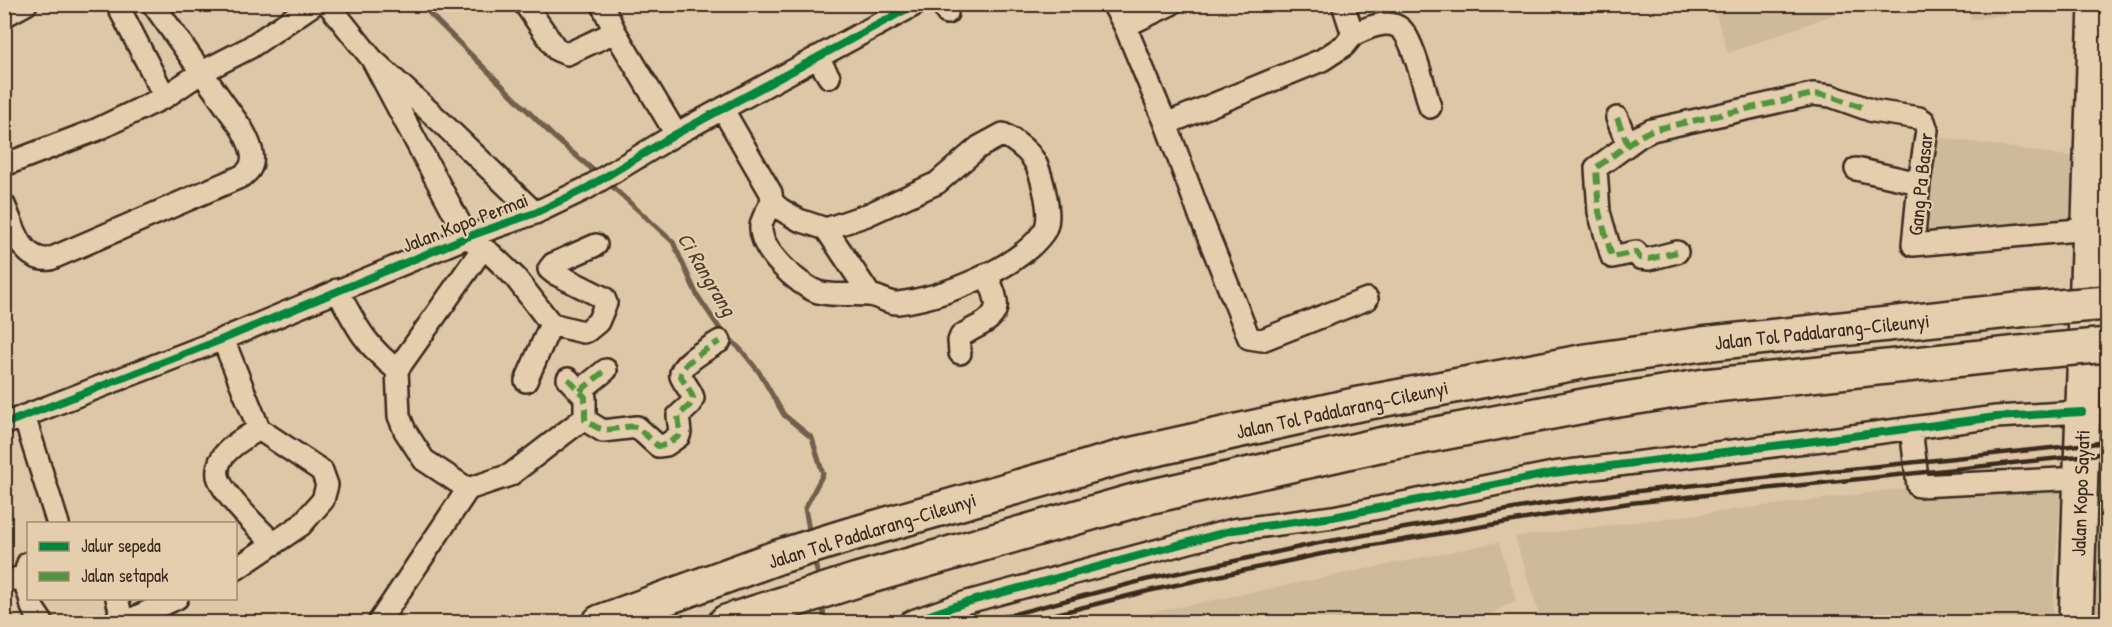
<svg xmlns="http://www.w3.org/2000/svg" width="2112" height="627" viewBox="0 0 2112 627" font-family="'Patrick Hand',sans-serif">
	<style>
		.built { fill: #ceb99a }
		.green { fill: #bfaa8e; stroke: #7d6a56; stroke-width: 1.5 }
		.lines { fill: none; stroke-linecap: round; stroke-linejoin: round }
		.stream { stroke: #725f4c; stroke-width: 5 }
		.street-casing { stroke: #3b2a1e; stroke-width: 26 }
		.primary-casing { stroke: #3b2a1e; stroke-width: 38 }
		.highway-casing { stroke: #3b2a1e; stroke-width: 38 }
		.street { stroke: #e4cead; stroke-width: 21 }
		.primary { stroke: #e4cead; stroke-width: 33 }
		.highway { stroke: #e4cead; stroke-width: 33 }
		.rail { stroke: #3b2a1e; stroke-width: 4.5 }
		.highway-bridge-casing { stroke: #3b2a1e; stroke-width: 38; stroke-linecap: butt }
		.highway-bridge { stroke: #e4cead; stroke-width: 33 }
		.quiet { stroke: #51953d; stroke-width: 6; stroke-dasharray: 12 6; stroke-linecap: butt }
		.cycleway-casing { stroke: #e4cead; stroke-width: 11 }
		.cycleway { stroke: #00873e; stroke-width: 8 }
		.labels { text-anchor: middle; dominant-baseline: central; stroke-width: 4.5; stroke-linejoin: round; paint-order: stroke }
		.street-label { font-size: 20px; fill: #3b2a1e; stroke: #e4cead }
		.water-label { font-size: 21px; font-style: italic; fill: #4d3c2d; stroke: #e4cead }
	</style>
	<rect width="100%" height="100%" fill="#ddc7a7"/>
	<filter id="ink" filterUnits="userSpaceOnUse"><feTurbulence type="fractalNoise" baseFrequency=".0167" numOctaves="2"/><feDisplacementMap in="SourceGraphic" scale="12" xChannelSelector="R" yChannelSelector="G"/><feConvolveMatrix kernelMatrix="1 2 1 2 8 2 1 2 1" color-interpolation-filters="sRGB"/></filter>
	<g filter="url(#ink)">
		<path class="built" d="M1713,4h147v1l-132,48z
			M1968,4h100v1l-97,15z
			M1929,136l146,21 -7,66 -143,15z
			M2062,469l-10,153h-511l-26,-85z
			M2096,487l11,4 1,131h-16z
			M1499,542l17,58 -39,22h-372z"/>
		<path class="green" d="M2107,381v106l-11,-4 4,-101z"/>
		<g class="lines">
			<path class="stream" d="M420,4l134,133 45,38
				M606,181l67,61 24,53 23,34 22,22 17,21 25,43 28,23 11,36 -18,34 5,27
				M814,556l5,26
				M822,603l3,19"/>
			<defs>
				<path id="street" d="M117,4l48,93
					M328,4l44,55 69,63 94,91
					M525,4l32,46 10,4 48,-22
					M602,4l13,28 61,102
					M943,4l4,9
					M1113,4l12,22 41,98 33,89 50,125 13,2 105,-41
					M1343,4l10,31c13,-7 36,-17 48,-6 12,10 24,61 29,78
					M4,16l22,-12
					M1125,26l46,-22
					M817,57l12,20
					M372,59l95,178 24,17 24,23 36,47 32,8 4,-1 11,-9 8,-19 -2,-5 -50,-25 -5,-4 4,-5 43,-19
					M723,110l48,83 1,9 8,7 19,11 27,9 44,66
					M1617,118l11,27
					M1166,124l156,-64 23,-15 8,-10
					M4,165l92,-35 69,-33 37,-25 47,-24 65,-44
					M1856,169l63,14
					M772,202c-4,7 -10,16 -11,24 -2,24 37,59 57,66 17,5 33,1 50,3 10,0 20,9 30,8 43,-5 119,-34 145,-70 7,-9 5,-24 3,-35 -7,-35 -12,-46 -43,-64l-24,13 -42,36 -70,32 -41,14
					M4,205c10,22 17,57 46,54l190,-82c21,-11 11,-32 2,-48l-89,-125
					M1677,252l-28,7 -9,-1 -4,-6 -24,5 -13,-45 -3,-44 44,-32 12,-6 161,-36 18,2 42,15 46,7 5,3 3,9 -8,53 -6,62 176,-16
					M337,290c19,35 27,54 60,80l86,-122
					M223,339l36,90 63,42 5,14 -4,15 -22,25 -65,44
					M960,353l-1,-12 2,-5c7,-5 14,-8 21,-12 24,-14 12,-29 5,-50
					M568,379l17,18v23
					M526,381l25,-57
					M580,391l26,-21
					M24,416l34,108
					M585,420l18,11 34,-4 21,19 8,-1 13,-9 1,-4 -2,-16 12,-11 3,-7c-2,-8 -9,-14 -12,-22 -3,-12 30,-29 39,-35
					M4,424l219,-85 244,-102 68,-24 52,-25 89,-54 240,-130
					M1911,428l7,58 163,-8
					M259,429c-12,8 -29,16 -37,29 -3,4 -5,12 -4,18 4,18 42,54 56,68
					M468,489l42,-14 69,-53 6,-2
					M28,563l-4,14 4,16
					M4,581l20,-4
					M30,598l2,9 10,15
					M116,622l4,-11 -3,-13
					M126,622l51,-24
					M379,622l89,-133 -44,-29 -19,-29 -6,-15 -2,-46
					M910,622l54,-19 269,-73 100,-13 220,-44 269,-33 174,-23 86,-5"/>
				<path id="primary" d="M2076,622l20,-618"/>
				<path id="highway" d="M600,622l178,-65 71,-22 280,-80 225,-50 232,-44 116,-17 316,-34
					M726,622l131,-42 287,-82 235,-53 215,-41 111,-18 315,-33"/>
			</defs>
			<use href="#street" class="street-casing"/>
			<use href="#primary" class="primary-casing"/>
			<use href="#highway" class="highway-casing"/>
			<use href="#street" class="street"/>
			<use href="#primary" class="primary"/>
			<use href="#highway" class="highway"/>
			<path class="rail" d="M983,622l162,-42 174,-37 223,-39 87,-12 479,-50
				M1024,622l124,-31 173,-37 222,-38 87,-13 478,-50"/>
			<defs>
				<path id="highway-bridge" d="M2018,310l90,-7
					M2020,353l88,-8"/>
			</defs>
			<use href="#highway-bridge" class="highway-bridge-casing"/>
			<use href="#highway-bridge" class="highway-bridge"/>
			<path class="quiet" d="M1617,118l11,27
				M1677,252l-28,7 -9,-1 -4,-6 -24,5 -13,-45 -3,-43 1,-2 43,-31 12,-6 161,-36 18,2 31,11
				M568,379l17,18v23c25,19 27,4 52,7l21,19 8,-1 13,-9 1,-4 -2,-16 12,-11 3,-7c-2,-8 -9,-14 -12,-22 -3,-12 30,-29 39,-35
				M580,391l26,-21"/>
			<defs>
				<path id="cycleway" d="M4,424l219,-85 244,-102 68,-24 52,-25 89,-54 240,-130
					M910,622l54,-19 269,-73 100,-13 220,-44 269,-33 174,-23 86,-5"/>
			</defs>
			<use href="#cycleway" class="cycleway-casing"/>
			<use href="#cycleway" class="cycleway"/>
		</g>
	</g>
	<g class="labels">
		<g class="street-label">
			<text transform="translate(1920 184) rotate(-84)">Gang Pa Basar</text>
			<text transform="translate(465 222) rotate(-21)">Jalan Kopo Permai</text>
			<text transform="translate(1822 331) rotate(-6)">Jalan Tol Padalarang–Cileunyi</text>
			<text transform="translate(1342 409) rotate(-12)">Jalan Tol Padalarang–Cileunyi</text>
			<text transform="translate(2080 493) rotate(-88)">Jalan Kopo Sayati</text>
			<text transform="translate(872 530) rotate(-17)">Jalan Tol Padalarang–Cileunyi</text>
		</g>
		<g class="water-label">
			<text transform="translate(707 274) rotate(59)">Ci Rangrang</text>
		</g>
	</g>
	<rect width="2112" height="627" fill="none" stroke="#e4cead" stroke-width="24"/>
	<rect x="12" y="12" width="2088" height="603" fill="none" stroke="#3b2a1e" stroke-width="2" filter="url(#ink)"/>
	<rect x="27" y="522" width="210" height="78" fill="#e4cead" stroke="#a08c74" stroke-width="1.5"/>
	<rect x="39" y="542" width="30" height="9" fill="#00873e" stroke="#a08c74" stroke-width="1.5"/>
	<text x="81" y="552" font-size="18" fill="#3b2a1e">Jalur sepeda</text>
	<rect x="39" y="572" width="30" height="9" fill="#51953d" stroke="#a08c74" stroke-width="1.5"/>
	<text x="81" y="582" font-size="18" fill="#3b2a1e">Jalan setapak</text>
</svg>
